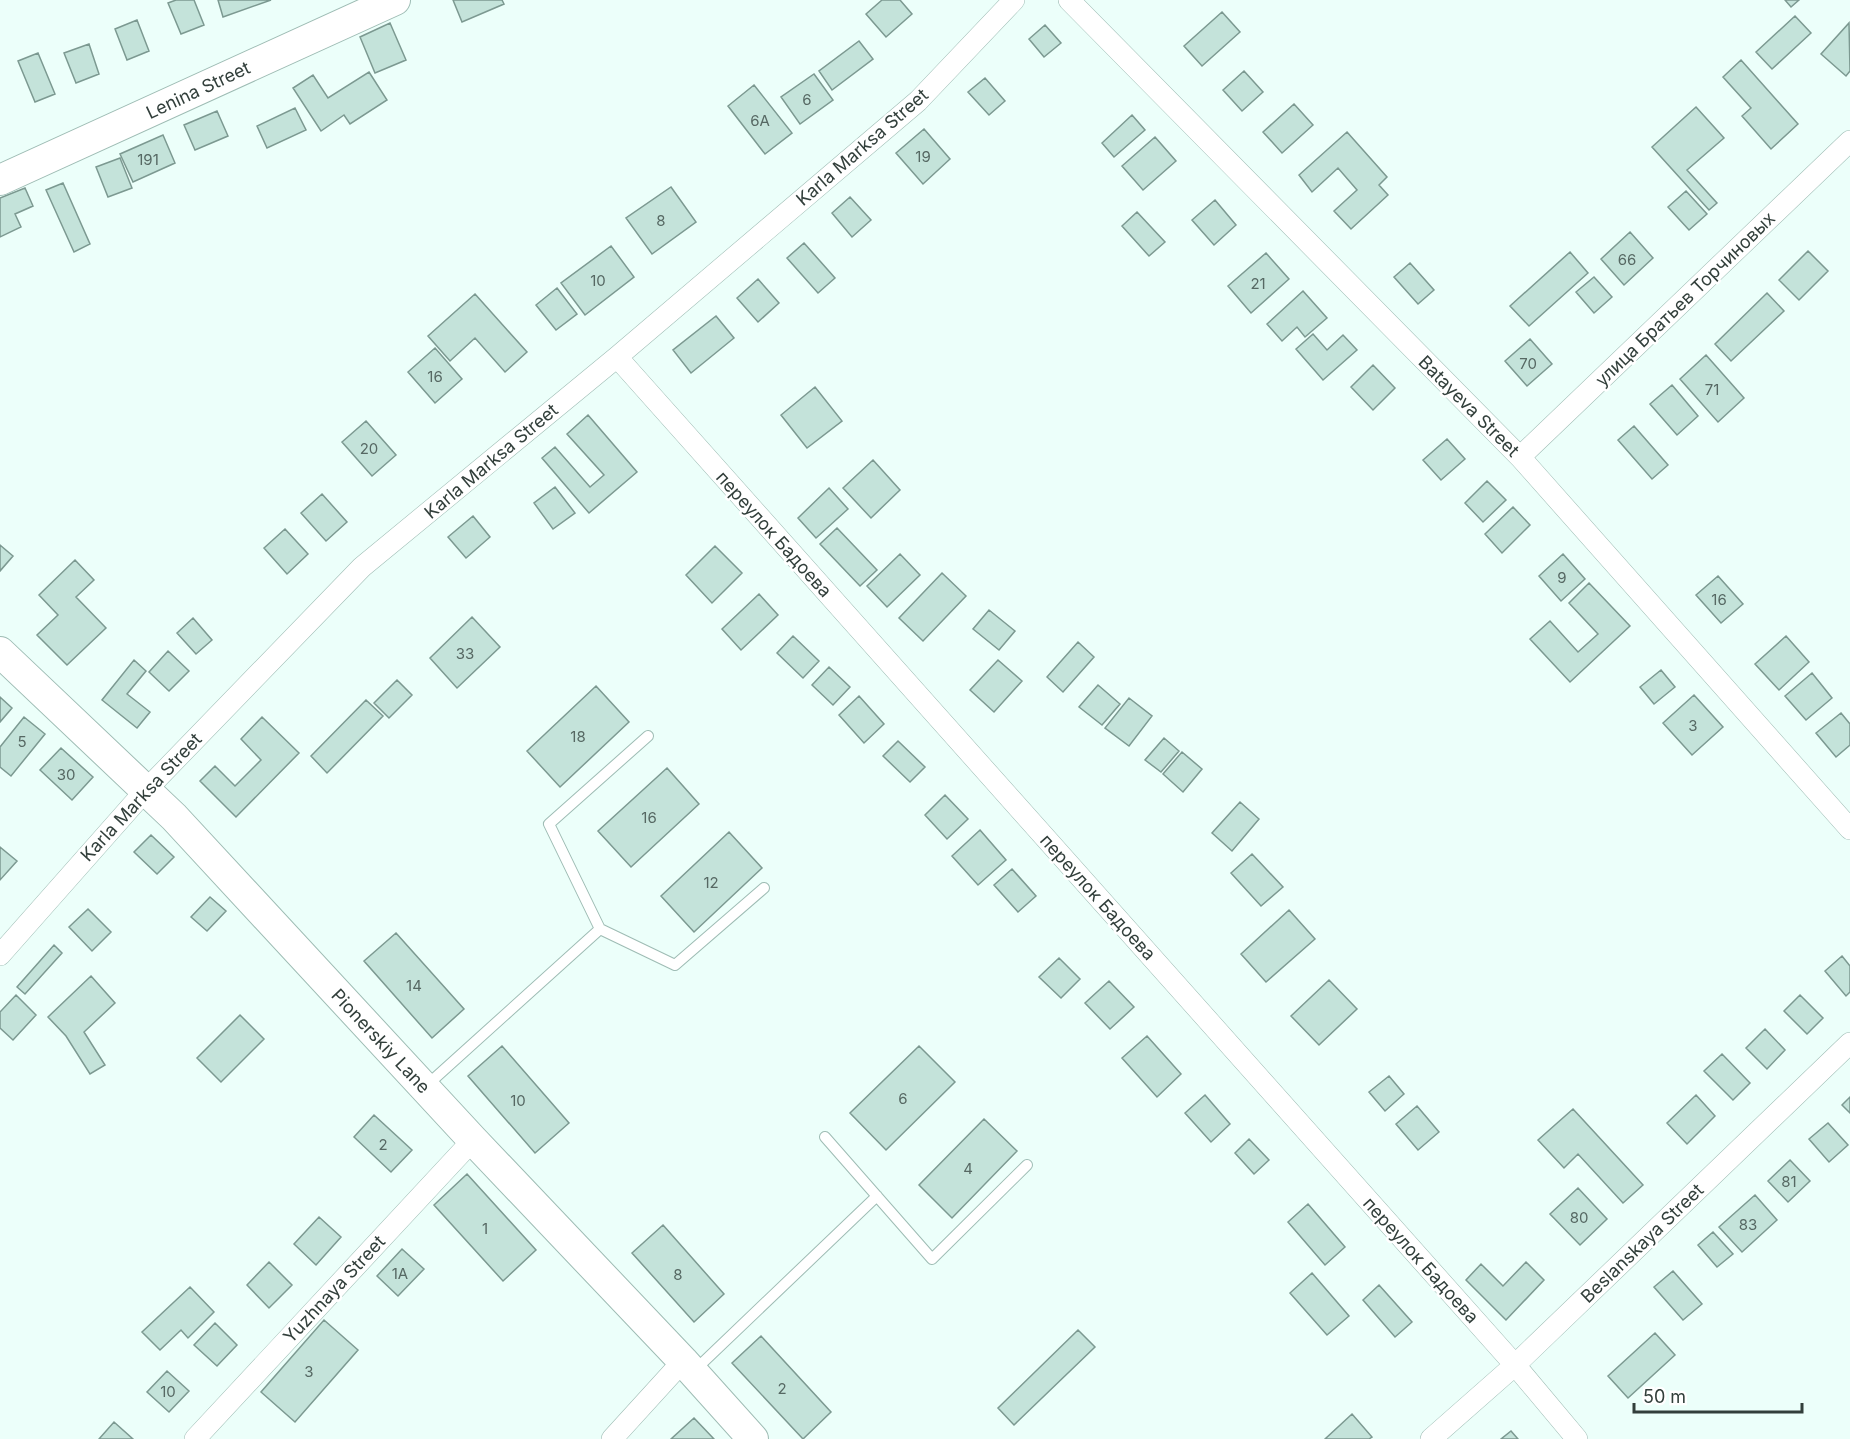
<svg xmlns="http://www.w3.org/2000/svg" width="1850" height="1439" viewBox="0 0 1850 1439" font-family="Inter,sans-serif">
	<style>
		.building { fill: #c4e3da; stroke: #7c9991; stroke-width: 1.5 }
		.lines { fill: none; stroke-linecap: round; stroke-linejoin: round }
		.lane-casing { stroke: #9ebcb4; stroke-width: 12 }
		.street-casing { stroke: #9ebcb4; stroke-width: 22 }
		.secondary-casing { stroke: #9ebcb4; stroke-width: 32 }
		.lane { stroke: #fff; stroke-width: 10 }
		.street { stroke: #fff; stroke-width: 21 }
		.secondary { stroke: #fff; stroke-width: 30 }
		.labels { text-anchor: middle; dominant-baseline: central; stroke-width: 5; stroke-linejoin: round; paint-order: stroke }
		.number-label { font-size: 15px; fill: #566863 }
		.street-label { font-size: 18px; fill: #323f3b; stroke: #fff }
	</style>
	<rect width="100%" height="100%" fill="#ecfffa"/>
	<path class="building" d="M176,0h18l10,25 -23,9 -13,-31z
		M218,0h53l-48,17z
		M453,0h49l2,4 -42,18z
		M882,0h18l12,14 -26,23 -20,-23z
		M1785,0h14l-8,7z
		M1222,12l18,20 -38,34 -18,-20z
		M1795,16l16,17 -39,36 -16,-17z
		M137,20l12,31 -22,9 -12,-31z
		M390,23l16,37 -31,13 -15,-36z
		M1849,23l1,48 -4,5 -25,-22z
		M1045,25l16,18 -17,14 -15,-18z
		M859,41l14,18 -41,31 -13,-19z
		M89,44l10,30 -23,9 -12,-30z
		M38,53l17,41 -20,8 -17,-41z
		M1741,60l57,64 -27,25 -29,-33 9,-8 -28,-31z
		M1244,71l19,21 -21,19 -19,-21z
		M369,72l18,28 -37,24 -6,-9 -23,16 -28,-43 20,-13 15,23z
		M814,74l19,26 -33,24 -19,-27z
		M985,78l20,23 -16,14 -21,-23z
		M754,85l38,48 -27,21 -37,-48z
		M1294,104l19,21 -31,28 -19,-21z
		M1696,107l28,31 -37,32 30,33 -8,7 -57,-63z
		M295,108l11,22 -39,18 -10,-22z
		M217,111l11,25 -33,14 -11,-25z
		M1132,115l13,15 -31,27 -12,-14z
		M924,129l26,30 -27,25 -27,-31z
		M1347,132l40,45 -8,8 9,10 -37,34 -17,-18 23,-21 -19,-22 -26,24 -13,-17z
		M163,135l12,28 -42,19 -13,-28z
		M1155,137l21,24 -33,29 -21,-24z
		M120,158l12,30 -24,9 -12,-30z
		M63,183l27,61 -16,8 -28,-62z
		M671,187l25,35 -44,32 -26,-36z
		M25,188l8,18 -18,8 6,13 -21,10v-39z
		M1686,191l21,23 -18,16 -21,-23z
		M850,197l21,23 -19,17 -20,-24z
		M1215,200l21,25 -22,20 -22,-25z
		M1137,212l28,30 -16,14 -27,-30z
		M1630,232l23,26 -29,27 -23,-26z
		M804,243l31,35 -17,15 -31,-35z
		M611,246l23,31 -49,38 -24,-32z
		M1808,251l20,20 -29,29 -20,-20z
		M1570,252l18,21 -59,53 -19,-20z
		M1266,253l23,26 -38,34 -23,-27z
		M1410,263l24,27 -16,14 -24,-27z
		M1594,277l18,20 -18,16 -18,-21z
		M758,279l21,24 -21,19 -21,-24z
		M557,288l20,26 -21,16 -20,-25z
		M1303,291l24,27 -22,19 -8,-10 -15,14 -15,-17z
		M1767,293l17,18 -53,50 -16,-17z
		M475,294l52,58 -22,20 -30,-34 -25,23 -22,-25z
		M716,316l18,22 -43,35 -18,-23z
		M1313,334l14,16 16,-15 14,15 -34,30 -27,-31z
		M1530,339l22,25 -25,22 -22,-25z
		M435,348l27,31 -27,24 -27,-31z
		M1706,355l38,43 -26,24 -38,-43z
		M1373,365l22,23 -22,22 -22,-23z
		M1672,385l26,31 -21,19 -27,-31z
		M815,387l27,34 -35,27 -26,-33z
		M588,415l49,57 -48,41 -47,-55 13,-11 35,40 14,-12 -37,-41z
		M366,421l30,34 -24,21 -30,-34z
		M1634,426l34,39 -16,14 -34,-39z
		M1447,439l18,20 -24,21 -18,-20z
		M873,460l27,30 -29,28 -28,-30z
		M1487,481l19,19 -23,22 -18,-19z
		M555,487l20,26 -22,16 -19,-26z
		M829,488l19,21 -32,29 -18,-20z
		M322,494l25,28 -21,19 -25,-28z
		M1513,507l17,18 -28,28 -17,-19z
		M473,516l17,21 -24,21 -18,-21z
		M837,528l40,42 -17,16 -40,-42z
		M285,529l23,25 -21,20 -23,-26z
		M0,545l13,11 -13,15z
		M715,546l27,27 -30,30 -26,-28z
		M900,554l20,21 -33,32 -20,-21z
		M1563,554l22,25 -24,22 -22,-25z
		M75,560l19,20 -18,17 30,31 -39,37 -30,-30 21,-20 -19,-20z
		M942,573l24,23 -43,45 -24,-23z
		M1718,576l25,28 -22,19 -25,-28z
		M1589,583l41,43 -60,56 -40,-43 20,-18 28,31 20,-18 -29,-31z
		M759,594l19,21 -37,35 -19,-21z
		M989,610l26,21 -16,19 -26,-21z
		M472,617l28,30 -43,41 -27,-30z
		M193,618l19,22 -16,14 -19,-21z
		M793,636l26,25 -16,17 -26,-25z
		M1786,636l23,26 -30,28 -24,-26z
		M1078,642l16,15 -31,35 -16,-15z
		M168,651l21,20 -20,20 -20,-19z
		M134,660l12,11 -19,23 23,18 -13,16 -35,-28z
		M998,660l24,21 -28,31 -24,-22z
		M829,667l21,20 -17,18 -21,-20z
		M1661,670l14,17 -21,17 -14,-17z
		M1812,673l20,25 -26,22 -21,-24z
		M397,680l15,15 -23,23 -15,-15z
		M1098,685l22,19 -18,21 -23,-18z
		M596,686l33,36 -69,65 -33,-36z
		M1694,695l29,32 -31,28 -29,-32z
		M859,696l25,28 -20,19 -25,-28z
		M0,697l12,11 -12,14z
		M1129,698l23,18 -23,30 -24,-18z
		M366,700l17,16 -56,57 -16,-17z
		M1841,713l9,11v21l-14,12 -20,-24z
		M24,717l21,17 -34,42 -11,-9v-20z
		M262,717l37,36 -63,64 -36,-36 15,-15 20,20 26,-26 -20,-21z
		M1164,738l15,13 -18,21 -16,-12z
		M898,741l27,26 -15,15 -27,-26z
		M61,748l32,29 -21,23 -32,-30z
		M1182,752l20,17 -19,23 -20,-18z
		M667,768l32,36 -68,63 -33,-36z
		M945,795l23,24 -21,20 -22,-24z
		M1240,802l19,17 -27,32 -20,-18z
		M980,830l26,30 -28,25 -26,-29z
		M729,832l33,36 -68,64 -33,-36z
		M151,835l23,22 -17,17 -23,-22z
		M0,847l17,14 -17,19z
		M1252,854l31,33 -22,19 -30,-33z
		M1012,869l24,27 -18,16 -24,-27z
		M210,897l16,14 -19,20 -16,-14z
		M88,909l23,23 -19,19 -23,-24z
		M1289,910l26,29 -49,43 -25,-28z
		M396,933l68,76 -32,29 -68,-77z
		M54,945l8,8 -37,41 -8,-7z
		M1842,956l8,10v26l-4,4 -21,-25z
		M1059,958l21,21 -19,19 -22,-21z
		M91,976l24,27 -31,29 21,33 -15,9 -24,-38 -18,-19z
		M1329,980l28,29 -38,36 -28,-29z
		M1109,981l25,26 -24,22 -25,-26z
		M16,995l20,20 -23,25 -13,-12v-16z
		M1800,995l23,23 -16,16 -23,-23z
		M240,1015l24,24 -43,43 -24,-24z
		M1765,1029l20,21 -18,19 -21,-21z
		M1147,1036l34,38 -24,23 -35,-39z
		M502,1046l67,77 -34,30 -67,-77z
		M919,1046l36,36 -69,68 -36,-37z
		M1722,1054l28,29 -17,17 -29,-29z
		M1389,1076l15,18 -19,17 -16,-19z
		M1205,1095l25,29 -19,18 -26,-29z
		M1696,1095l19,21 -28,28 -20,-21z
		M1850,1097v16l-8,-8z
		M1417,1106l22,26 -21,18 -22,-26z
		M1573,1109l70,76 -20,18 -45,-49 -14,14 -26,-28z
		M374,1115l38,35 -21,22 -37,-35z
		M984,1119l33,32 -65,67 -33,-33z
		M1828,1123l20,22 -19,17 -20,-23z
		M1249,1139l20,21 -15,14 -19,-21z
		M1790,1160l20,21 -22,21 -20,-21z
		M467,1174l69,76 -33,31 -69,-76z
		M1578,1188l29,31 -27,26 -30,-31z
		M1755,1195l22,25 -35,32 -23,-25z
		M1308,1204l37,43 -20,18 -37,-43z
		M319,1217l22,20 -25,28 -22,-21z
		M663,1225l61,69 -30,28 -62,-69z
		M1713,1232l20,22 -16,13 -19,-22z
		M402,1249l22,20 -26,27 -21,-20z
		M269,1262l23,23 -23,23 -22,-23z
		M1526,1262l18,18 -38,40 -40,-40 15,-16 22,22z
		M1673,1271l29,33 -19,16 -29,-33z
		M1312,1273l37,43 -22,19 -37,-42z
		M1379,1285l33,37 -17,15 -32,-37z
		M190,1287l24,25 -26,26 -7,-8 -21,20 -18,-18z
		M324,1320l34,30 -63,72 -34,-30z
		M215,1323l22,22 -20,21 -23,-21z
		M1078,1330l17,17 -81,78 -16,-17z
		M1655,1333l20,22 -47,43 -20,-22z
		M761,1336l70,76 -28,27 -71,-76z
		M167,1371l22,20 -20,21 -22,-20z
		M1352,1414l20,23 -3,2h-44z
		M694,1418l20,21h-43z
		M114,1422l19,17h-34z
		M1511,1431l7,8h-17z"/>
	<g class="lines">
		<defs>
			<path id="lane" d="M600,929l75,36 89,-77
				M425,1087l175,-158 -51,-105 99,-88
				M825,1137l107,122 95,-94
				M695,1370l182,-174"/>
			<path id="street" d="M1069,0l451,457 330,372
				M617,357l898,1008 62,74
				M1520,457l330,-316
				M0,955l145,-164 217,-224 255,-210 301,-256 96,-101
				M195,1439l278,-299
				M612,1439l71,-78
				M1431,1439l84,-74 335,-322"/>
			<path id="secondary" d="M0,180l395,-180
				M0,652l174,165 299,323 210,221 70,78"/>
		</defs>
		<use href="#lane" class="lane-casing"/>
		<use href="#street" class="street-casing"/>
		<use href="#secondary" class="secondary-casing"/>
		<use href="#lane" class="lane"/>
		<use href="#street" class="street"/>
		<use href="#secondary" class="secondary"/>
	</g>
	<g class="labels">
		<g class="number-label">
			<text x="807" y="99">6</text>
			<text x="760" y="120">6А</text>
			<text x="923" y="156">19</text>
			<text x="148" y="159">191</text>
			<text x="661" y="220">8</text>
			<text x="1627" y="259">66</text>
			<text x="598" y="280">10</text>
			<text x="1258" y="283">21</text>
			<text x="1528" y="363">70</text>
			<text x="435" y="376">16</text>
			<text x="1712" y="389">71</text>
			<text x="369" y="448">20</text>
			<text x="1562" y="577">9</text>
			<text x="1719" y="599">16</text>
			<text x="465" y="653">33</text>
			<text x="1693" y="725">3</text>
			<text x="578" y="736">18</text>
			<text x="22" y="741">5</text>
			<text x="66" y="774">30</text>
			<text x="649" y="817">16</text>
			<text x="711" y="882">12</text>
			<text x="414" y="985">14</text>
			<text x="903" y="1098">6</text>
			<text x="518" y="1100">10</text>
			<text x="383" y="1144">2</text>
			<text x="968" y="1168">4</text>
			<text x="1789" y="1181">81</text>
			<text x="1579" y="1217">80</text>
			<text x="1748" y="1224">83</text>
			<text x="485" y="1228">1</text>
			<text x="400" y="1273">1А</text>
			<text x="678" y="1274">8</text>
			<text x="309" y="1371">3</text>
			<text x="782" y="1388">2</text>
			<text x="168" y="1391">10</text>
		</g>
		<g class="street-label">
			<text transform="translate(198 90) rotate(-25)">Lenina Street</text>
			<text transform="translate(862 147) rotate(-41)">Karla Marksa Street</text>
			<text transform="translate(1685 299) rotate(-44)">улица Братьев Торчиновых</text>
			<text transform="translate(1469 406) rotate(45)">Batayeva Street</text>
			<text transform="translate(491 461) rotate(-40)">Karla Marksa Street</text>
			<text transform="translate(774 534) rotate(48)">переулок Бадоева</text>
			<text transform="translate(141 797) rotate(-47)">Karla Marksa Street</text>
			<text transform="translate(1098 897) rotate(48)">переулок Бадоева</text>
			<text transform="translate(381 1041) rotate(47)">Pionerskiy Lane</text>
			<text transform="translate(1642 1243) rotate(-44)">Beslanskaya Street</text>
			<text transform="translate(1421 1260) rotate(48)">переулок Бадоева</text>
			<text transform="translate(334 1289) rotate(-47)">Yuzhnaya Street</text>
		</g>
	</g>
	<path d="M1634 1403v9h168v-9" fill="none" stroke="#323f3b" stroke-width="3"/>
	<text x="1643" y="1403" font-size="18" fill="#323f3b" stroke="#ffffff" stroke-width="4.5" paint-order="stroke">50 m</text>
</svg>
